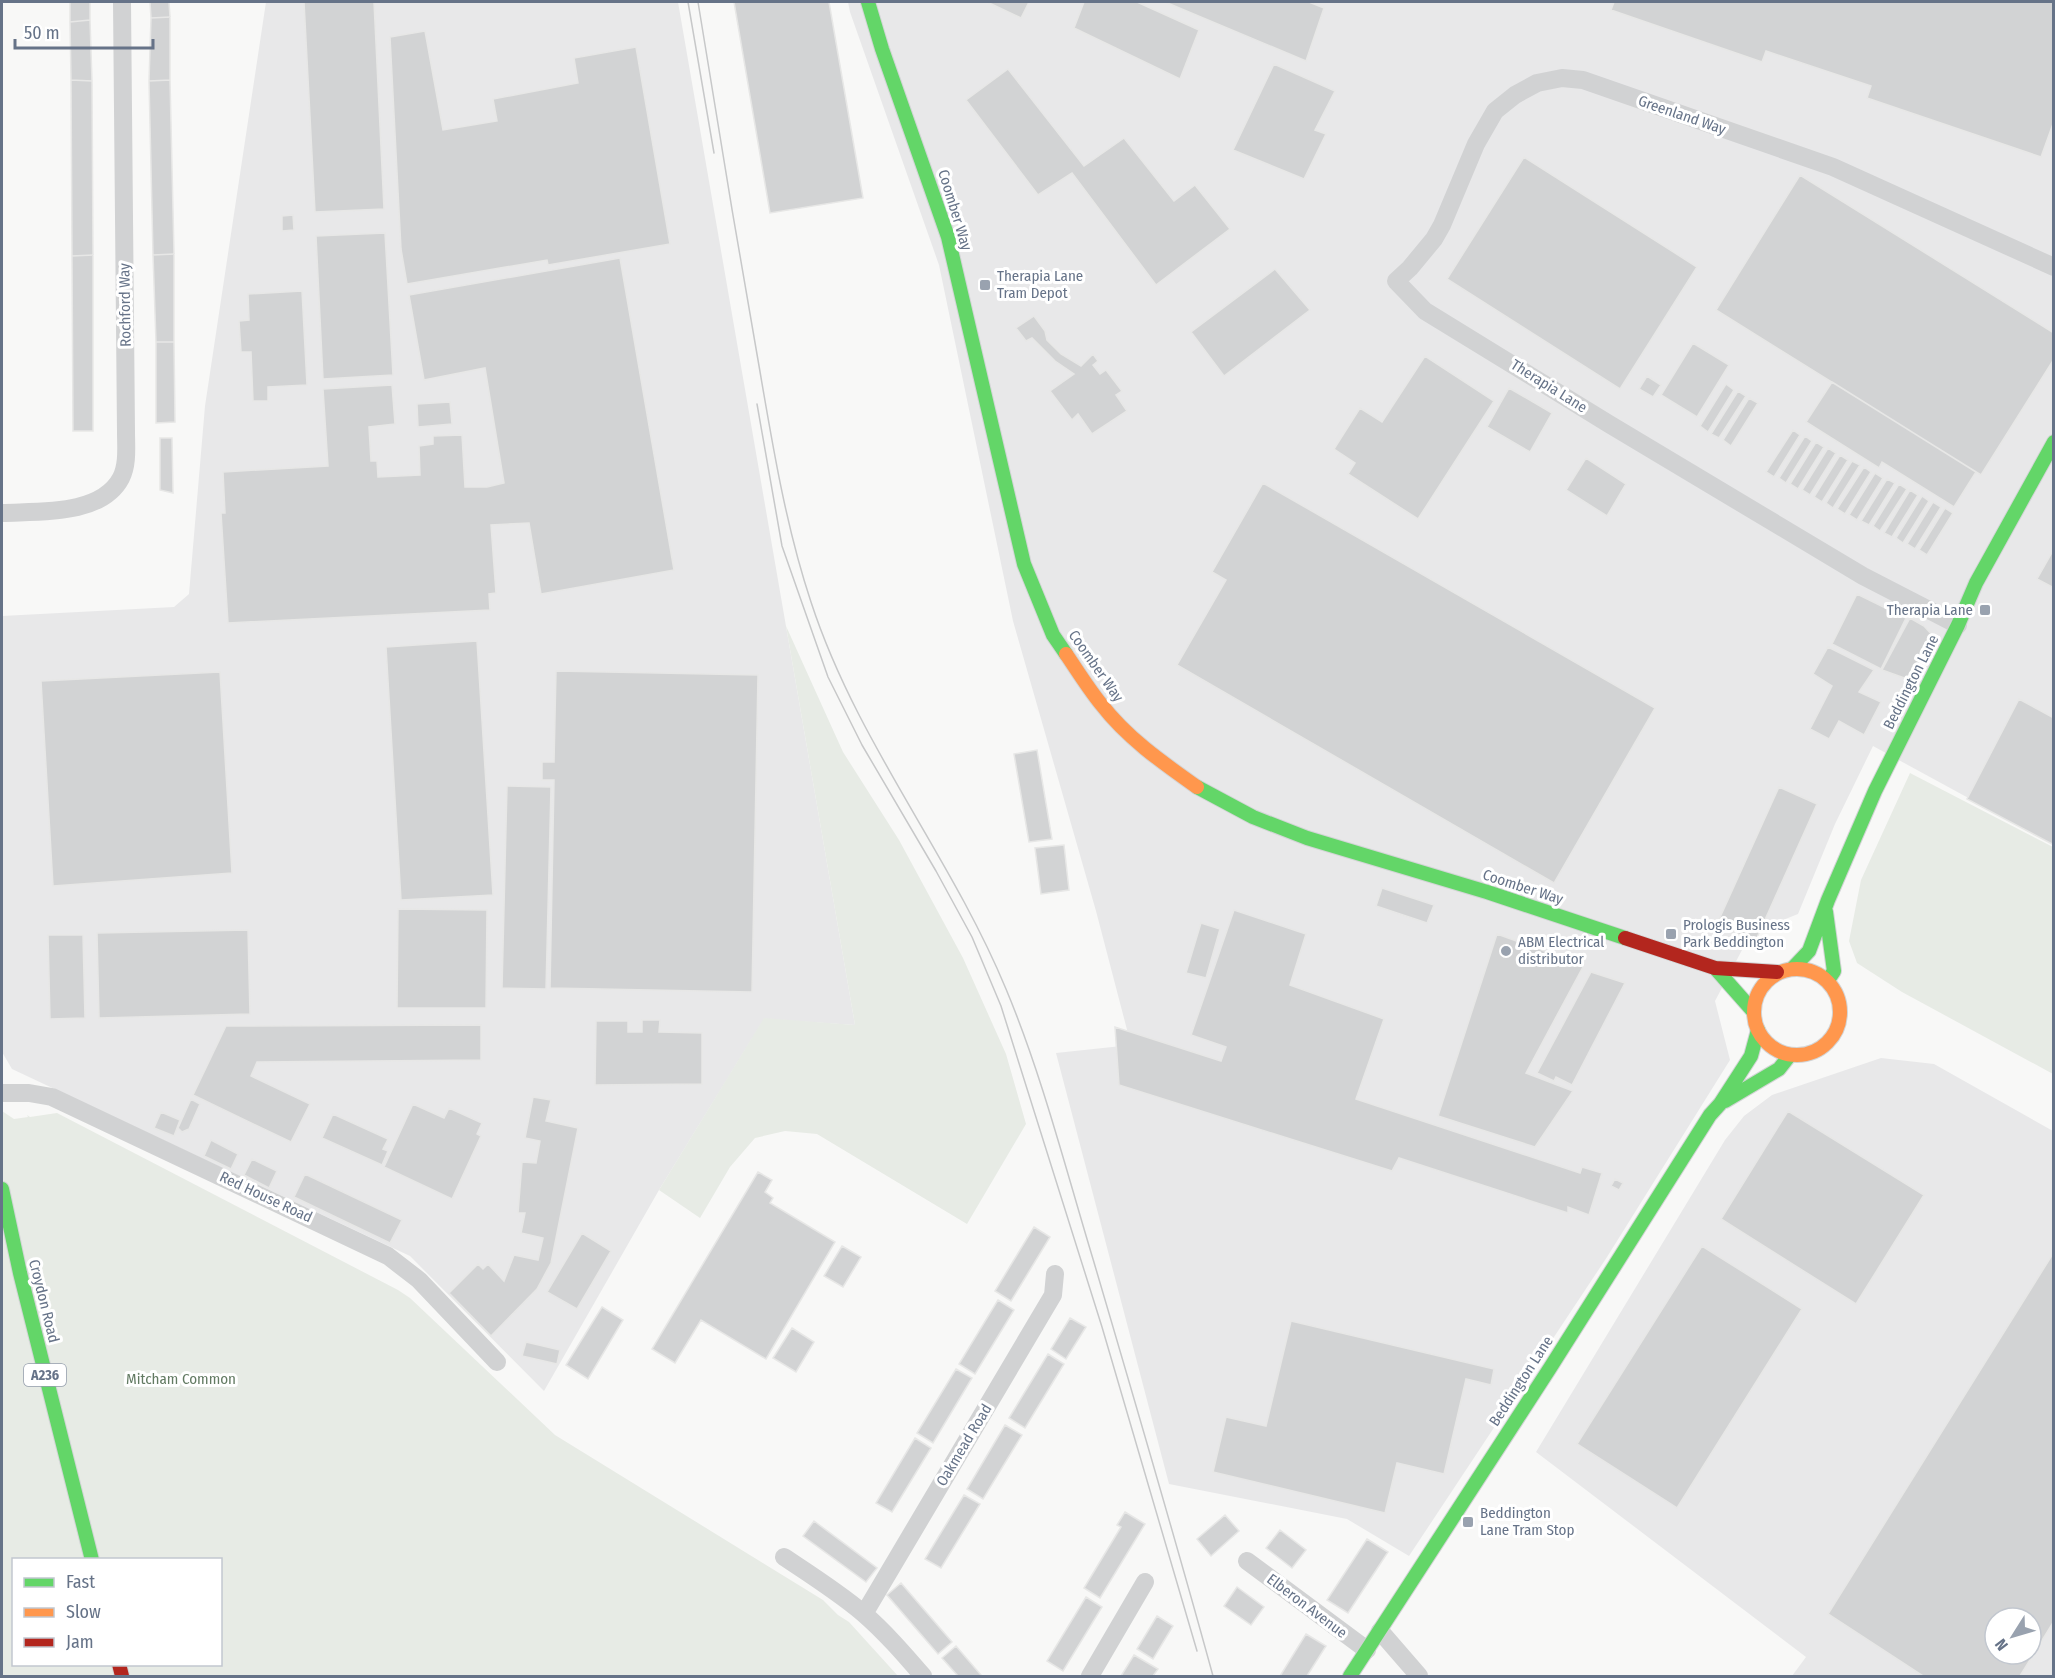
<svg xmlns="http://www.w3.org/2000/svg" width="2055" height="1678" viewBox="0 0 2055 1678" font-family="'Fira Sans Condensed',sans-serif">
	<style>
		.built { fill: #e8e8e9; fill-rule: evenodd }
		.green { fill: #e7ebe5; fill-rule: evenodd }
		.building { fill: #d2d3d4; stroke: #e7e7e6; stroke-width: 1.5; fill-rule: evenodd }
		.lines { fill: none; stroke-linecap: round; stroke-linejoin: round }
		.fast-casing { stroke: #d3d5d6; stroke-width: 16 }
		.slow-casing { stroke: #d3d5d6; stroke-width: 16 }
		.jam-casing { stroke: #d3d5d6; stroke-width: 16 }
		.street { stroke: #d1d2d3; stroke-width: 18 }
		.fast { stroke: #63d668; stroke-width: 14 }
		.slow { stroke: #ff974d; stroke-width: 14 }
		.jam { stroke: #b3261e; stroke-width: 14 }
		.tram { stroke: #c7c8c9; stroke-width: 1.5 }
		.poi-dot { fill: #99a2af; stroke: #fff; stroke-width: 2 }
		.labels { text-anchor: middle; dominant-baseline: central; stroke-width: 6; stroke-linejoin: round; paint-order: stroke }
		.shield { fill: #fff; stroke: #949dac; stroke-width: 1.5 }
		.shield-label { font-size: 14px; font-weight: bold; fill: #667388 }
		.street-label { font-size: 15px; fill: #667388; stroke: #fff }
		.poi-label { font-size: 15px; fill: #667388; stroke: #fff; text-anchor: start }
		.park-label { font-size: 15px; fill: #627a62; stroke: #fff }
	</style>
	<rect width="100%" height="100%" fill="#f8f8f7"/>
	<path class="built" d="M266,2h412l177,1023 -91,-6 -105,171 -115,201 -134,-135 -398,-187 -10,-17v-436l172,-9 15,-13 16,-188z
		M848,2h1205v842l-180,-98 -38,78 -37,90 -47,19 -36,68 15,59 -123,197 -198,299 -62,-37 -178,-35 -113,-431 75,-8 -35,-134 -83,-290 -74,-356 -89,-253z
		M1881,1058l53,6 119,67v545h-261l14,-19 -270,-205 189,-312 19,-24 28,-21zM1995,1618h36v36h-36z"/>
	<path class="green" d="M786,626l57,126 56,88 64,118 43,96 20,70 -59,100 -150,-90 -32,-3 -30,7 -25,29 -30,51 -41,-28 105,-172 91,7z
		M1910,773l143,74v227l-151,-82 -45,-29 -8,-22 12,-61z
		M2,1111l12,8 14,-2 -1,-2 3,2 27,-4 341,177 12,8 145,137 268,165 15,15 11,7 49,54h-896zM14,1560h206v104h-206z"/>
	<path class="building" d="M70,2h20v18l-20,2z
		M150,2h19l1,15 -19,1z
		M304,2h70l10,207 -69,3z
		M734,2h95l34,196 -93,15z
		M987,2h42l-8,16z
		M1084,2h53l62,28 -19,49 -106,-51z
		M1165,2h144l15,6 -18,53z
		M1614,2h440v119l-13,36 -174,-59 4,-12 -105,-35 -4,11 -151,-52z
		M170,17v63l-21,1 2,-63z
		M90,20l2,61 -21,-1 -1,-58z
		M425,31l18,99 54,-9 -4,-22 85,-16 -4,-25 62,-11 34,197 -122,21 -1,-5 -140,24 -6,-35 -11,-212z
		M1274,64l61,27 -20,39 11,4 -22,45 -71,-29z
		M1008,69l76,97 40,-28 50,63 21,-16 35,44 -74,56 -84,-112 -34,22 -72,-95z
		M71,80l21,1 1,174 -21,1z
		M170,80l4,174 -21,1 -4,-174z
		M1524,157l173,110 -77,122 -173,-110z
		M1800,175l254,158v26l-73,116 -265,-165z
		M293,215l1,15 -12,1v-15z
		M385,233l8,142 -70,4 -7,-143z
		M174,254v88h-18l-3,-87z
		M93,255v176h-20l-1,-175z
		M620,258l54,312 -133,24 -12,-71 -38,2 5,68 -7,1 1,16 -262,13 -7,-110h4l-2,-41 105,-6 -5,-77 69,-4 3,39 -26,3 2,34h6l1,16 42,-2 -1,-29 14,-2v-8l29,-1 3,52h22l17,-4 -19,-115 -61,12 -15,-85z
		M1275,269l35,41 -86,66 -33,-44z
		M302,291l5,94 -39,2v14h-15l-2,-49h-10l-2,-31 10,-1 -1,-26z
		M1034,316l11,15 2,9 14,14 20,12 12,-12 5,7 -5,4 7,9 6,-4 16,21 -6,4 11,16 -35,23 -14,-20 -6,6 -22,-29 24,-17 -19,-13 -23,-23 -6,3 -10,-13z
		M156,342h18l1,80 -19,1z
		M1693,343l36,22 -32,52 -36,-22z
		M1425,356l69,45 -76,118 -70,-45 7,-11 -21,-14 26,-41 22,14z
		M1647,376l14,9 -8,12 -14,-8z
		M1832,382l144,90 -22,35 -72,-45 -3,6 -73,-46z
		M1726,384l8,6 -26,42 -8,-6z
		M1509,388l43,25 -22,39 -43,-25z
		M1738,391l8,5 -27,42 -8,-4z
		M1749,398l9,5 -27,43 -8,-6z
		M450,402l2,22 -34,3 -1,-23z
		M1793,430l7,5 -26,42 -8,-5z
		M1805,436l7,5 -26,42 -7,-5z
		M160,438h12l1,55 -13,-3z
		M1816,442l8,5 -26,42 -8,-5z
		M1828,448l8,5 -26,42 -8,-5z
		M1840,455l8,5 -26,42 -8,-5z
		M1586,458l40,26 -19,32 -41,-26z
		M1852,461l8,4 -27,43 -7,-5z
		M1864,467l7,5 -26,42 -8,-5z
		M1875,473l8,5 -26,42 -8,-5z
		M1887,479l8,4 -26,42 -8,-4z
		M1263,483l392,225 -101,175 -377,-218 49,-85 -14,-8z
		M1899,484l8,5 -27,42 -7,-5z
		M1910,490l8,5 -26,42 -8,-4z
		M1922,496l7,5 -26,42 -7,-5z
		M1933,502l8,5 -26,42 -8,-5z
		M1945,508l8,5 -26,42 -8,-5z
		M2054,549v39l-17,-9z
		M1857,594l49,24 -25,51 -49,-25z
		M1910,618l14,8 10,11 -24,43 -28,-10z
		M477,641l16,254 -92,5 -15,-253z
		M1828,647l46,23 -15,22 22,10 -17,33 -25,-14 -10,18 -19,-10 22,-43 -19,-12z
		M556,671l202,4 -6,317 -202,-4 4,-208h-12v-18h12z
		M220,672l12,201 -179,13 -12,-205z
		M2019,699l35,19v127l-87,-46z
		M1037,750l15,89 -23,3 -15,-88z
		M507,786l44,1 -5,202 -44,-1z
		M1779,787l38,17 -62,138 -38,-18z
		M1064,845l5,45 -28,4 -6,-46z
		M1382,888l52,17 -7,18 -51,-17z
		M398,909l89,1 -1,98h-89z
		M1234,910l72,24 -16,51 94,34 -28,80 224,74 2,-6 20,6 -13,42 -21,-8v6l-169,-55 -7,13 -273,-86 -4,-58 106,34 5,-14 -35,-12z
		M1201,923l19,6 -14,49 -20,-5z
		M248,930l2,84 -151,4 -2,-85z
		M1497,934l87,31 -58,108 47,18 -38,56 -97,-31z
		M48,935h35l2,83 -35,1z
		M1591,972l34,11 -53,102 -16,-8 -2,4 -17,-8z
		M642,1020h18l-1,12 43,1v51l-107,1 1,-64h32v11h14z
		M481,1025v35l-224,2 -6,14 59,28 -19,38 -98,-47 33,-69z
		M533,1097l18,3 -5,21 32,7 -27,135 -14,26 -46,47 -42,-43 29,-29 5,5 5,-5 16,17 10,-26 24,5 5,-22 -22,-5 4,-20h-7l4,-51 14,1 4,-22 -15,-3z
		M191,1099l9,5 -11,25 -7,3 -4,-4z
		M413,1104l31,14 5,-10 33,15 -5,11 4,2 -29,63 -68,-32z
		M1788,1111l136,84 -68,109 -135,-85z
		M161,1112l19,8 -6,16 -20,-8z
		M333,1114l55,25 -5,10 5,2 -6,14 -60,-27z
		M211,1140l27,14 -7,15 -27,-13z
		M252,1159l25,12 -8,17 -25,-13z
		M758,1172l14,8 -7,12 8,6 -3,5 65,39 -69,117 -65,-39 -26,43 -23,-14z
		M305,1174l97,46 -12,23 -96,-46z
		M1615,1179l8,4 -4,7 -8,-4z
		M1034,1227l16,10 -39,64 -16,-10z
		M582,1233l29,18 -34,58 -30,-17z
		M842,1246l19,11 -18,30 -19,-11z
		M1702,1246l100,63 -125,199 -100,-64z
		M2054,1252v369l-34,55h-97l-95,-62zM1995,1618h36v36h-36z
		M998,1300l16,10 -39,64 -16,-10z
		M602,1307l21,13 -35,59 -22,-14z
		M1070,1318l16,9 -20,32 -15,-10z
		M1291,1321l203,48 -3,16 -25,-6 -22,95 -47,-11 -12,50 -172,-41 13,-55 40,9z
		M792,1328l22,14 -18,30 -23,-14z
		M526,1342l34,8 -3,14 -35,-8z
		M1048,1354l16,10 -39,64 -16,-10z
		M956,1369l16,9 -39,65 -16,-10z
		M1005,1425l17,10 -39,64 -16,-10z
		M915,1438l16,10 -39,64 -16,-9z
		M964,1495l16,9 -39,64 -16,-9z
		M1125,1512l20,12 -45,74 -16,-10 37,-61 -4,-2z
		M1225,1515l14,16 -28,25 -14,-17z
		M814,1521l63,47 -11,14 -63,-46z
		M1280,1530l26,20 -14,18 -26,-20z
		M1367,1539l21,13 -40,61 -21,-13z
		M901,1583l51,59 -14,12 -51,-59z
		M1237,1587l27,20 -13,18 -27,-19z
		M1086,1597l16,10 -39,64 -16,-10z
		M1157,1616l16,10 -20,33 -16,-10z
		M1306,1634l20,12 -19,30h-27z
		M956,1646l25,29 -2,1h-21l-16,-18z
		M1134,1655l24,14 -5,7h-32z"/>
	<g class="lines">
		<defs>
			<path id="fast" d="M868,2l14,47 66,188 76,327 29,71 13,19
				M1197,787l56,30 54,21 180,54 138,46
				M1826,912l8,59 -6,9
				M1715,968l38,43
				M1792,969l17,-18 19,-51 47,-109 83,-166 18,-42 78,-141
				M1725,1101l54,-32 11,-14
				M2,1189l18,84 72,287
				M1350,1676l200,-308 160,-253 10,-11 31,-48 7,-26"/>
			<path id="slow" d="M1066,654c11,16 22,34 35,50 26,34 62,59 96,83
				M1754 1012a43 43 0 1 1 86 0a43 43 0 1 1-86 0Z"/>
			<path id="jam" d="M1625,938l90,30 62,4
				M119,1664l3,12"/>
		</defs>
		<use href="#fast" class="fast-casing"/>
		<use href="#slow" class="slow-casing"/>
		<use href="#jam" class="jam-casing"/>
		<path class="street" d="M2,513c36,-2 99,3 119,-35 7,-14 5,-31 5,-46l-4,-430
			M1958,625l-95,-49 -254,-152 -184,-113 -29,-30 14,-13 24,-29 8,-14 34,-81 19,-33 20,-16 22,-12 25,-5 21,2 250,87 221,100
			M2,1093h27l23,4 336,159 31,24 78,82
			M784,1557c27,18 54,35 79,56 22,19 41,41 60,63
			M1247,1561l120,89
			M864,1614l189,-319 2,-21
			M1380,1631l39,45
			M1090,1676l55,-94"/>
		<use href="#fast" class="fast"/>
		<use href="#slow" class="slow"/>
		<use href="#jam" class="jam"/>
		<path class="tram" d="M688,2l26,151
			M698,2c19,119 39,239 60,358 14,81 27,164 53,242 46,141 139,252 195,387 36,86 60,181 87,270 41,139 82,278 120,417
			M757,404l25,142 46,131 34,68 74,126 36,66 29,69 101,321 95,324"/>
	</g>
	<g class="poi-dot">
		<rect x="979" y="279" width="12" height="12" rx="3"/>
		<rect x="1979" y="604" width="12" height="12" rx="3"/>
		<rect x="1665" y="928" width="12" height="12" rx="3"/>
		<circle cx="1506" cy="951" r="6"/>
		<rect x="1462" y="1516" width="12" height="12" rx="3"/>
	</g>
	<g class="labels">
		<rect class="shield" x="24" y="1364" width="42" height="22" rx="4.5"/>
		<g class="shield-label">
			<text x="45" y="1375">A236</text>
		</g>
		<g class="street-label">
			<text transform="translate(1682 115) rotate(19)">Greenland Way</text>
			<text transform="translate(955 210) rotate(73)">Coomber Way</text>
			<text transform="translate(125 305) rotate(-91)">Rochford Way</text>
			<text transform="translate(1549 386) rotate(32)">Therapia Lane</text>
			<text transform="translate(1096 666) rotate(55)">Coomber Way</text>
			<text transform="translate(1911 682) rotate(-63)">Beddington Lane</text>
			<text transform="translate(1523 887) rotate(18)">Coomber Way</text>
			<text transform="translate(266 1197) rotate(25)">Red House Road</text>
			<text transform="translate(44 1301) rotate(76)">Croydon Road</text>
			<text transform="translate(1521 1381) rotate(-57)">Beddington Lane</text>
			<text transform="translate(964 1445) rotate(-59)">Oakmead Road</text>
			<text transform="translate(1307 1606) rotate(37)">Elberon Avenue</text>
		</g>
		<g class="poi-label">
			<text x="997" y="276">Therapia Lane<tspan x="997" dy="17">Tram Depot</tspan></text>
			<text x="1973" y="610" text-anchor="end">Therapia Lane</text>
			<text x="1683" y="925">Prologis Business<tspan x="1683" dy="17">Park Beddington</tspan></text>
			<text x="1518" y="942">ABM Electrical<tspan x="1518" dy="17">distributor</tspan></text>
			<text x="1480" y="1513">Beddington<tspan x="1480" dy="17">Lane Tram Stop</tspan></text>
		</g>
		<g class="park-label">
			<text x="181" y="1379">Mitcham Common</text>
		</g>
	</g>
	<rect width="2055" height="1678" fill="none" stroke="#667388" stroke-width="6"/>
	<rect x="12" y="1558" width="210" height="108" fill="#ffffff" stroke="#c2c7cf" stroke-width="1.5"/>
	<rect x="24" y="1578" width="30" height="9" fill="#63d668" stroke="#c2c7cf" stroke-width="1.5"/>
	<text x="66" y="1588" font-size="18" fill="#667388">Fast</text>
	<rect x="24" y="1608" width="30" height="9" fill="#ff974d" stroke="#c2c7cf" stroke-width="1.5"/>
	<text x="66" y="1618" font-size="18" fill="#667388">Slow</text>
	<rect x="24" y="1638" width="30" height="9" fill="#b3261e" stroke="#c2c7cf" stroke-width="1.5"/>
	<text x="66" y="1648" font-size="18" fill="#667388">Jam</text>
	<g transform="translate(2013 1636) rotate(233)"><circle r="28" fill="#ffffff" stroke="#c2c7cf" stroke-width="1.5"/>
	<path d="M0-4.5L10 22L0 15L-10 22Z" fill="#99a2af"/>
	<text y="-9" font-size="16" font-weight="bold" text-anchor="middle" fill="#667388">N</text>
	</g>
	<path d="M15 39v9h138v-9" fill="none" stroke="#667388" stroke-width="3"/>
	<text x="24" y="39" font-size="18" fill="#667388" stroke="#ffffff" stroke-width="4.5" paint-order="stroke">50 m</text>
</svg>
